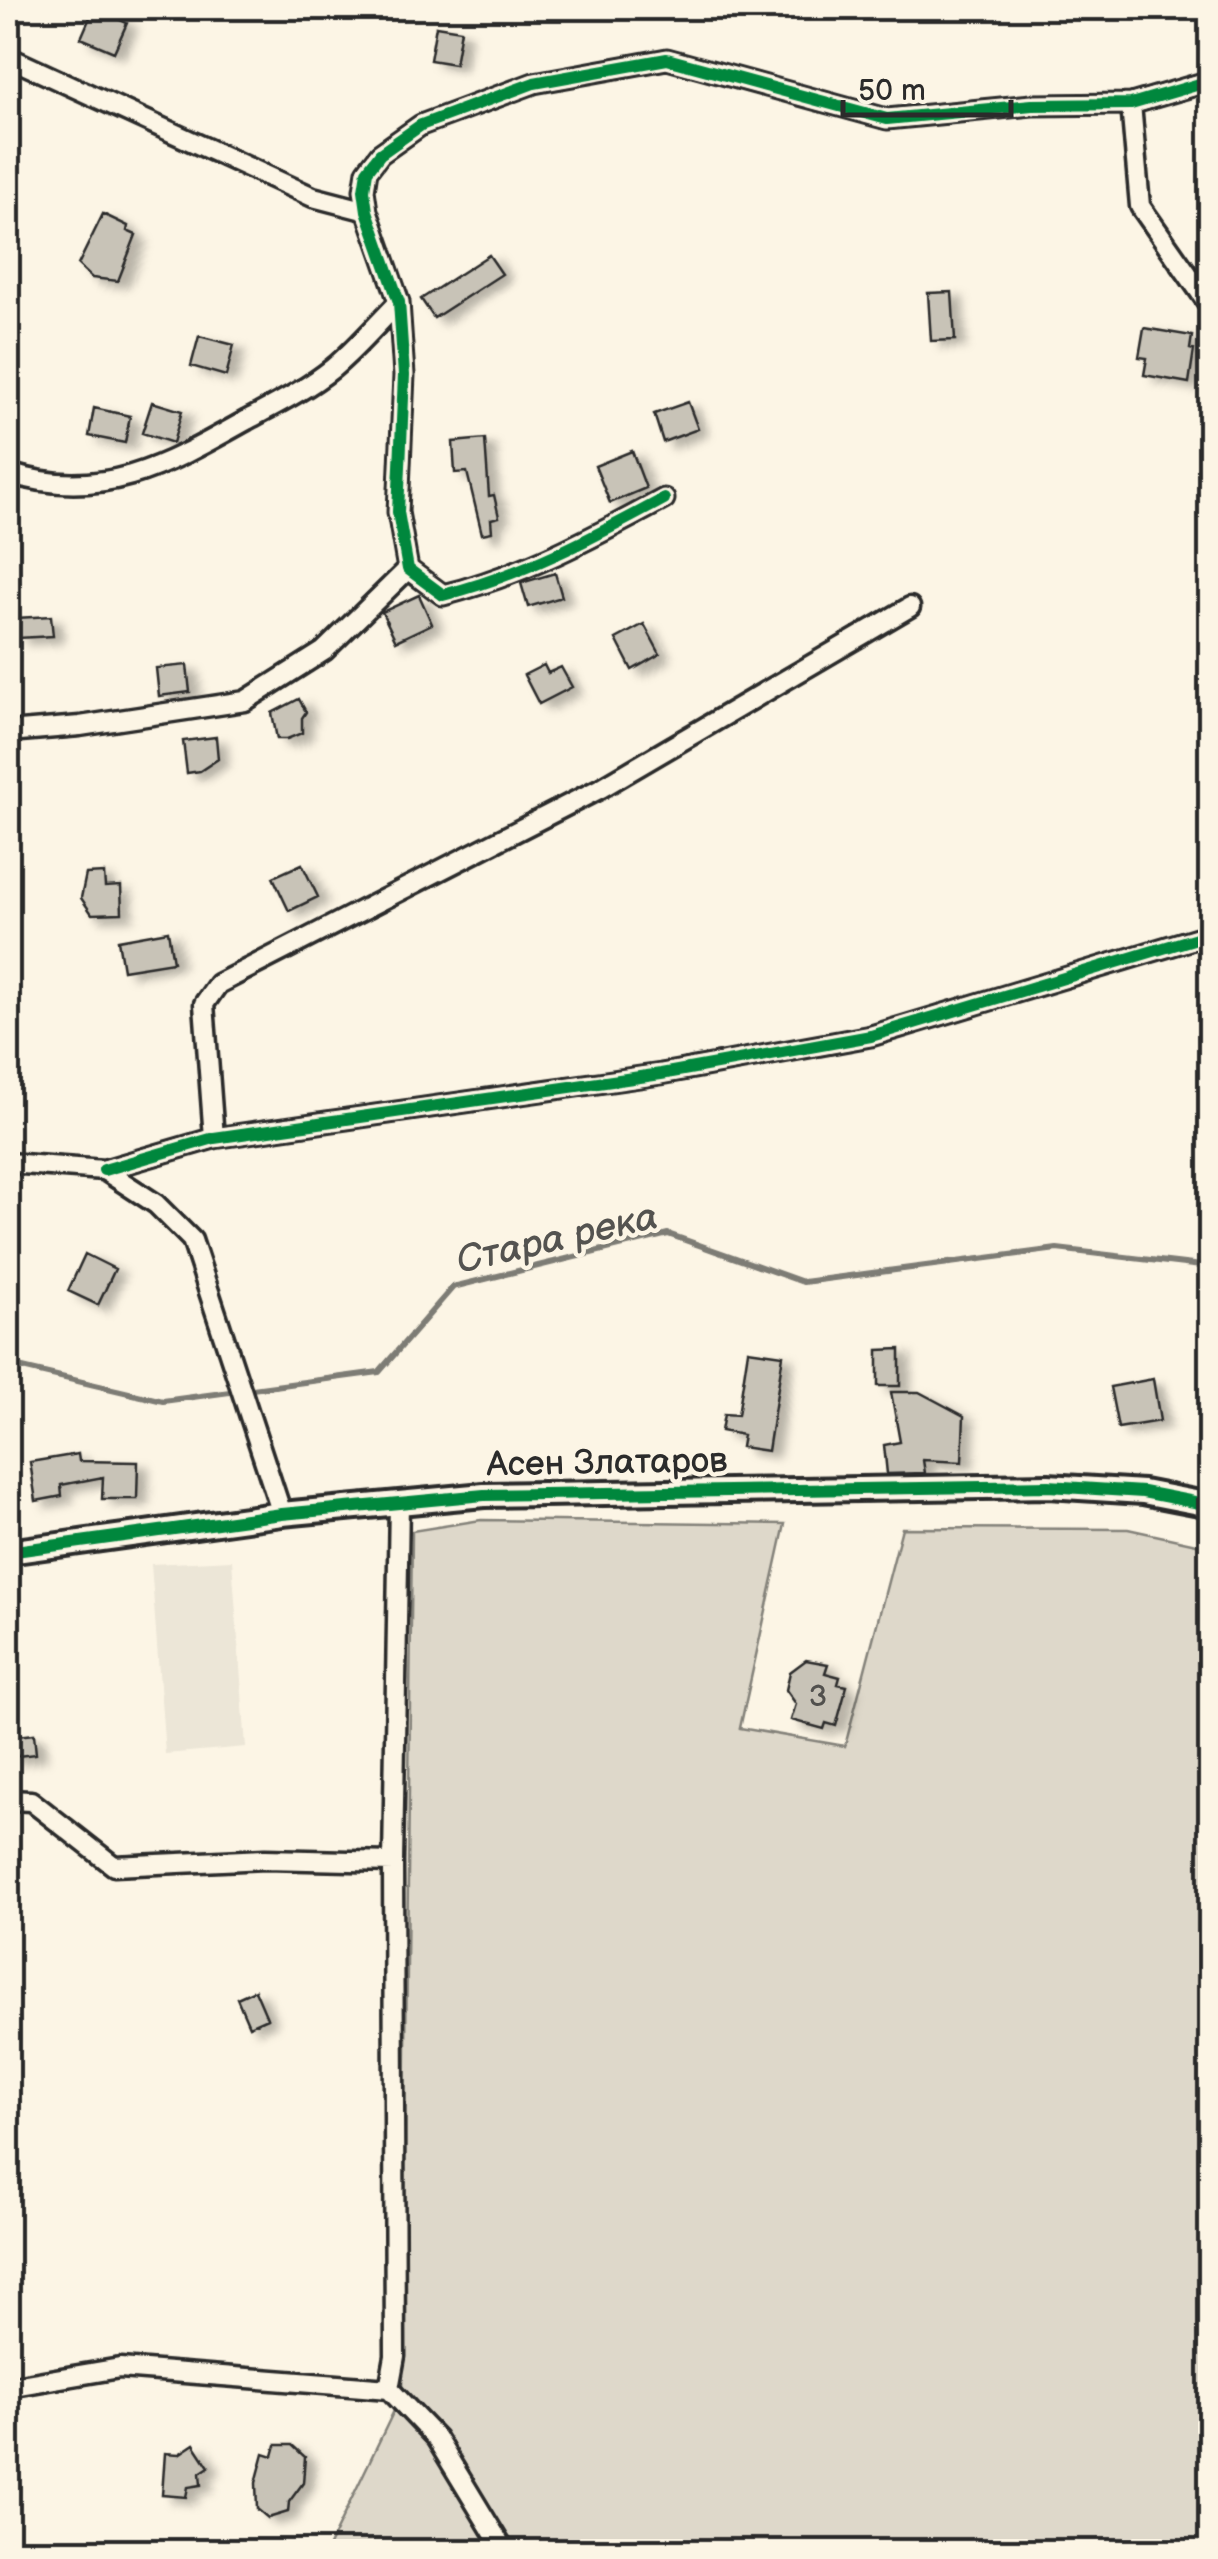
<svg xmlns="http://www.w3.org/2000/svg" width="1218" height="2559" viewBox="0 0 1218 2559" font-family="'Balsamiq Sans',sans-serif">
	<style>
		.built { fill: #ece6d7 }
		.green { fill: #ded8ca; stroke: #84827a; stroke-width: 2.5 }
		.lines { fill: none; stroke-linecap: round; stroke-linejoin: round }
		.stream { stroke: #7d7b74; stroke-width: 6 }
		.building { fill: #c8c3b7; stroke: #2b2b2b; stroke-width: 2.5; filter: url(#shadow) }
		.minor-casing { stroke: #2b2b2b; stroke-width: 25 }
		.tertiary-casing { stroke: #2b2b2b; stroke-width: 30 }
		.minor { stroke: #fcf5e5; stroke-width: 18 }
		.tertiary { stroke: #fcf5e5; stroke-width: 22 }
		.cycleway-casing { stroke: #fcf5e5; stroke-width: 19 }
		.cycleway { stroke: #00873e; stroke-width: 12 }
		.labels { text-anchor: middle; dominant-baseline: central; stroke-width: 9; stroke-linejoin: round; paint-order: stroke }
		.number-label { font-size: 30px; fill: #52514e }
		.street-label { font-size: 35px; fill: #2b2b2b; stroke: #fcf5e5 }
		.water-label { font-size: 38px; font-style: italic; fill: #545350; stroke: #fcf5e5 }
	</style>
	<defs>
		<filter id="shadow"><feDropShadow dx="10" dy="6" stdDeviation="5" flood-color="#0004"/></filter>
	</defs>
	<rect width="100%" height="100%" fill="#fcf5e5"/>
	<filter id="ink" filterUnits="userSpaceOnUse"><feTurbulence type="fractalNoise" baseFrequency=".01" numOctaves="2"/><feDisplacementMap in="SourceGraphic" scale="20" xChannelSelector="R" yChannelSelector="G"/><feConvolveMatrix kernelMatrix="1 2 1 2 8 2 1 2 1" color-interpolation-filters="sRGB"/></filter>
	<g filter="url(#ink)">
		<path class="built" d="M232,1560l14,187 -81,7 -14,-190z"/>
		<path class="green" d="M481,1520l304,4 -45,204 105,18 57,-218 226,1 82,18v1004l-884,1 76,-158 10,-863z"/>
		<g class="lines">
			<path class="stream" d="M8,1368l6,-2 149,35 216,-29 74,-85 215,-53 135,48 254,-33 153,18"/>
		</g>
		<path class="building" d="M94,8l33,15 -13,29 -33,-14z
			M436,26l25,4 -6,34 -25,-4z
			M103,214l25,12 -1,5 9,4 -18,46 -26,-3 -14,-13z
			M489,255l13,19 -68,44 -13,-19z
			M952,292l3,48 -24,1 -3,-48z
			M1144,328l48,8 -2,13 4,1 -5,33 -45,-8 3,-17 -8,-1z
			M199,336l35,9 -8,31 -35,-10z
			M152,402l30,9 -9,32 -31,-10z
			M688,402l10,27 -35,13 -9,-28z
			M94,408l36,8 -5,27 -36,-7z
			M485,439l4,57 5,-1 5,22 -8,2 1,13 -10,2 -15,-62 -12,1 -2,-31z
			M632,451l14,37 -36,15 -15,-37z
			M555,573l7,24 -34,10 -7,-24z
			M419,595l13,29 -36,17 -14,-29z
			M51,616l2,20 -35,2 -2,-20z
			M644,624l16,30 -28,16 -16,-31z
			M187,665l3,27 -31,4 -3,-28z
			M544,665l4,8 13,-6 11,20 -33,17 -15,-29z
			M299,699l7,13 -4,6v15l-15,6h-10l-5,-26z
			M216,737l2,22 -18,12 -13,2 -4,-32z
			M302,864l16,33 -29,14 -16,-34z
			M104,873l1,14 16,-1 1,27 -30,1 -11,-16 5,-24z
			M168,931l5,31 -50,8 -5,-30z
			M85,1254l30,15 -17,36 -30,-14z
			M900,1349v37h-22v-36z
			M748,1350l35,5 -15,96 -27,-4 2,-12 -22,-4 3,-17 14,1z
			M1153,1379l7,42 -42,7 -8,-41z
			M891,1392h28l45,24 -2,46 -39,-2 2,13 -38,1 -3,-29 16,-3z
			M78,1454l1,7 59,1 -1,37h-35l1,-22 -42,8 1,11 -26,5 -6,-39z
			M806,1660l22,4 -3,9 15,4 -2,7 9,2 -11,40 -10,-3 -2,6 -33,-9 5,-16 -10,-14 4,-18z
			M34,1734l2,20 -28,3v-20z
			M255,1990l12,28 -18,8 -12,-28z
			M194,2444l15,23 -9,6 1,12 -13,2 -2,10 -24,-2 3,-42 14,1z
			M276,2445h16l13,12 -2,26 -14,19 -1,10 -20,6 -11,-9 -1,-26 8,-30 9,3z"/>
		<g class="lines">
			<defs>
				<path id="minor" d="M8,57l305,140 54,14
					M1131,104l9,102 70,100
					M8,473c94,30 159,-8 239,-53 30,-16 60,-31 86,-52 24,-20 44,-44 66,-66
					M664,499c-72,39 -141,76 -221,96l-35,-26 -10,-57 6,-137 -5,-73 -32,-91 -3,-21 3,-19 13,-17 41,-29 113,-42 133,-24 220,60 145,-14 99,-1 79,-23
					M8,732l72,-6 165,-25 79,-50 84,-82
					M214,1138l-10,-134 14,-20 383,-196 309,-181
					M8,1163l96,7 52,34 36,36 90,274
					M104,1170l110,-32 447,-64 210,-38 339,-102
					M8,1800l23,1 83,65 151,-7 128,3
					M8,2387l112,-19 269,21 47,49 69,114
					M389,2389l6,-33 -2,-494 6,-360"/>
				<path id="tertiary" d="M8,1552l274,-38 202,-19 564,-9 95,6 67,13"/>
			</defs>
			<use href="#minor" class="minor-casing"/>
			<use href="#tertiary" class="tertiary-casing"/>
			<use href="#minor" class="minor"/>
			<use href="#tertiary" class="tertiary"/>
			<defs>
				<path id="cycleway" d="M664,499c-72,39 -141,76 -221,96l-35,-26 -10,-57 6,-137 -5,-73 -32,-91 -3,-21 3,-19 13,-17 41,-29 113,-42 133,-24 220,60 145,-14 99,-1 79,-23
					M104,1170l110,-32 447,-64 210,-38 339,-102
					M8,1552l274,-38 202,-19 564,-9 95,6 67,13"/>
			</defs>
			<use href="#cycleway" class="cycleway-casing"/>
			<use href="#cycleway" class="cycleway"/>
		</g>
	</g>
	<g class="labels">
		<g class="number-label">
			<text x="818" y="1697">3</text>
		</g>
		<g class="street-label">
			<text transform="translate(607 1463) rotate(-1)">Асен Златаров</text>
		</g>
		<g class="water-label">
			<text transform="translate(557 1239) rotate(-13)">Стара река</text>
		</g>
	</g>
	<rect width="1218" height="2559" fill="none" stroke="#fcf5e5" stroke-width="40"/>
	<rect x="20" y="20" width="1178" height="2519" fill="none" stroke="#2b2b2b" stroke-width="4" filter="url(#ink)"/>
	<path d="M843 100v15h168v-15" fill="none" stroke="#2b2b2b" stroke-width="5"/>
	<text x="858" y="100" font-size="30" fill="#2b2b2b" stroke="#fcf5e5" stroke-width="8" paint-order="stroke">50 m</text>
</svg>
